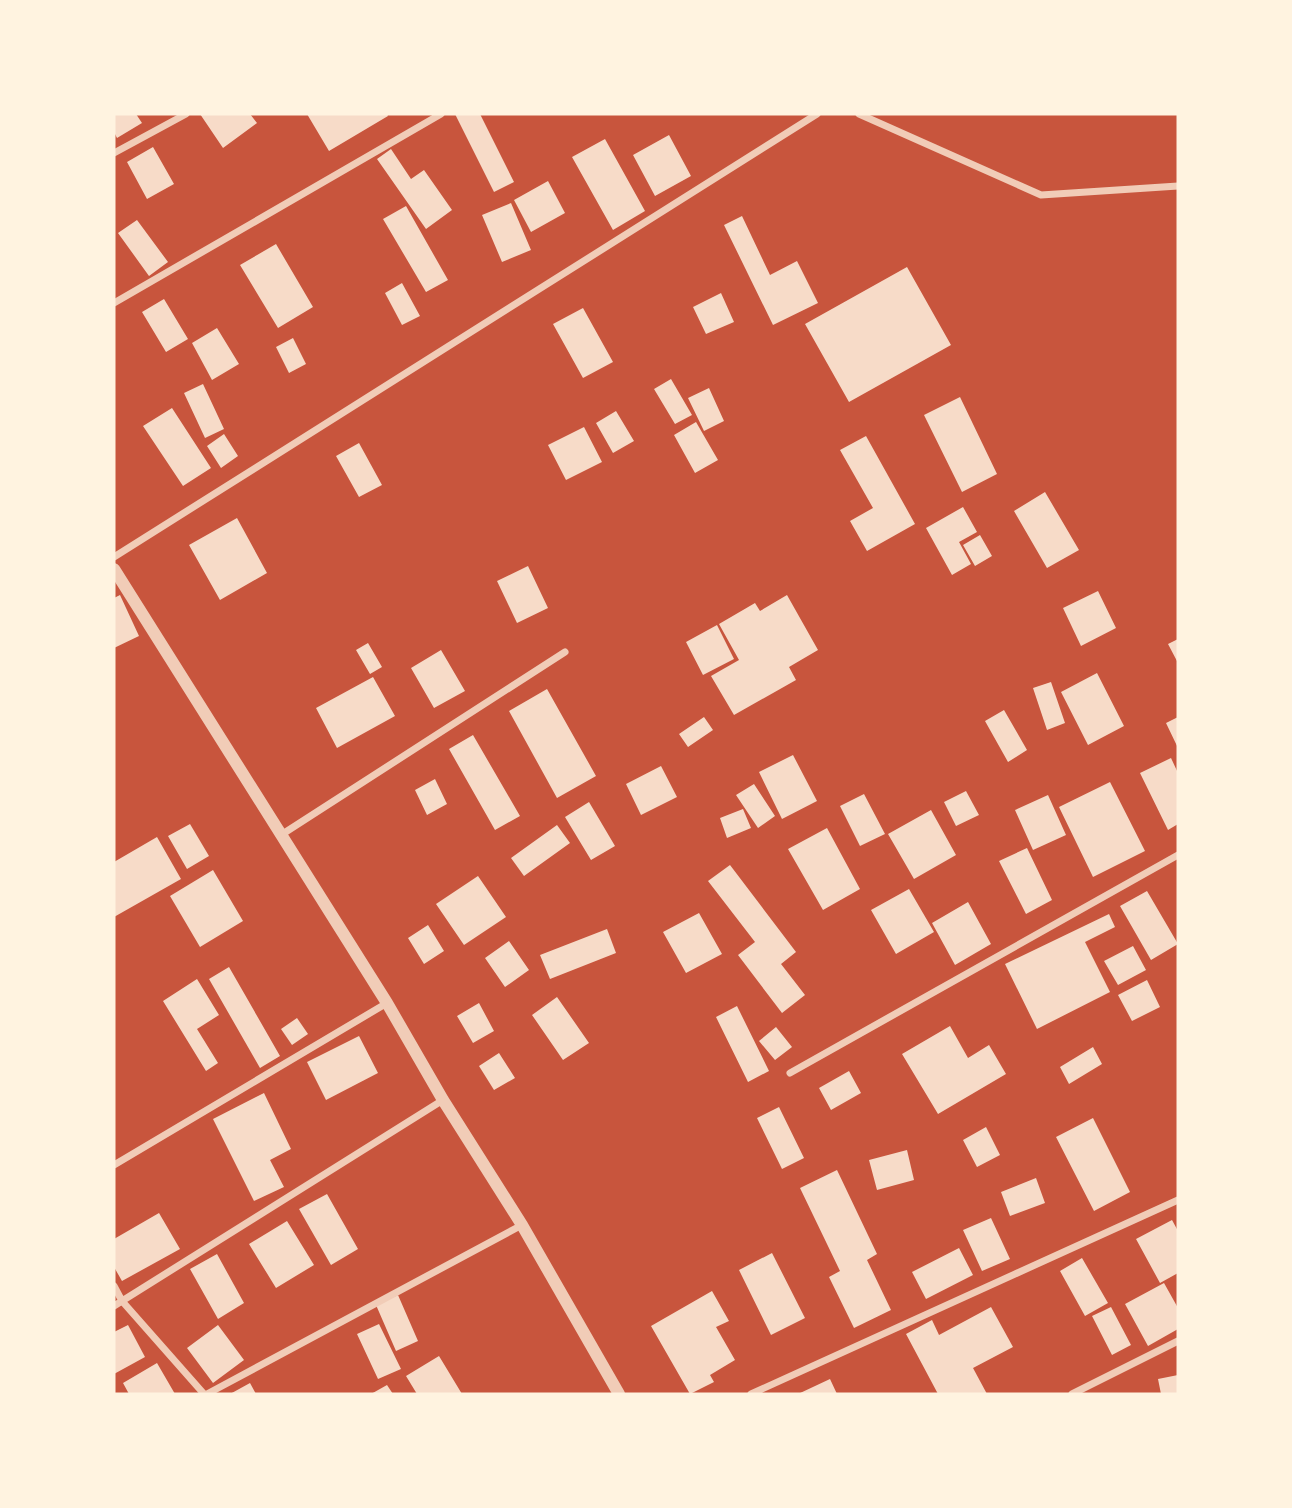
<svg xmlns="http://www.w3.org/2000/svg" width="1292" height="1508" viewBox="0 0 1292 1508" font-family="'DejaVu Sans',sans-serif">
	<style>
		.building { fill: #f7dbc8 }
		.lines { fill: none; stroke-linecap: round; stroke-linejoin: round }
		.minor { stroke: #f1ccb7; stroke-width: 7 }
		.tertiary { stroke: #f1ccb7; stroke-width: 12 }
	</style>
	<rect width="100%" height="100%" fill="#c8553d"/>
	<path class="building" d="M114,114h22l6,9 -25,15 -3,-6z
		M200,114h50l7,9 -34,25z
		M307,114h80l1,2 -59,35z
		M455,114h25l34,68 -20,10z
		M669,135l22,41 -36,20 -22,-41z
		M605,139l40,72 -32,19 -41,-73z
		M153,147l21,37 -27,15 -20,-37z
		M391,149l20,30 13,-9 28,40 -26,19 -49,-70z
		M548,181l17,32 -34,19 -17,-32z
		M511,203l20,47 -29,12 -20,-47z
		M406,206l42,74 -22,12 -43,-73z
		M742,216l28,59 27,-14 21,42 -45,22 -49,-100z
		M137,220l31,42 -19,14 -31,-43z
		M276,244l37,63 -35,21 -38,-63z
		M907,267l44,78 -102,57 -44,-78z
		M402,283l18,33 -18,9 -17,-32z
		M721,293l13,29 -28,12 -13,-27z
		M164,299l24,40 -22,13 -24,-40z
		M583,308l30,54 -30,16 -30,-54z
		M217,328l22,36 -27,16 -20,-37z
		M293,338l13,26 -17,9 -13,-26z
		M671,379l21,36 -17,9 -21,-35z
		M203,384l21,45 -19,9 -21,-45z
		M709,388l15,33 -20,10 -16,-33z
		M960,397l37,77 -35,18 -38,-77z
		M172,408l39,60 -28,18 -40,-60z
		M616,411l18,30 -21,12 -17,-30z
		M696,422l22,38 -23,13 -21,-38z
		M584,427l18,35 -36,18 -18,-35z
		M224,434l14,22 -17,12 -14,-22z
		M866,436l49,88 -48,27 -17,-30 23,-13 -33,-58z
		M359,443l23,42 -23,12 -23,-41z
		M1045,492l34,58 -32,18 -33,-57z
		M963,507l14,25 -18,10 12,22 -19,11 -26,-47z
		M237,518l30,55 -47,27 -31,-55z
		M980,535l12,21 -17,10 -12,-21z
		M528,566l20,42 -31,15 -20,-42z
		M1098,591l18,37 -35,18 -18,-38z
		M120,595l19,41 -25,12v-50z
		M787,595l31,55 -29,17 7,13 -62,35 -23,-39 28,-16 -20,-36 36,-21 5,8z
		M717,625l17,34 -31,16 -17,-33z
		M1178,639v24l-10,-19z
		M368,643l14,24 -12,7 -14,-24z
		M441,650l24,41 -31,17 -23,-40z
		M1097,673l27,53 -36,19 -27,-53z
		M373,677l22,39 -58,32 -21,-40z
		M1051,682l14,41 -18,7 -14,-42z
		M547,689l49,87 -39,22 -48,-87z
		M1004,710l23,40 -19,12 -23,-41z
		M704,717l9,13 -25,17 -9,-13z
		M1178,717v31l-12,-25z
		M473,735l47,81 -25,14 -46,-81z
		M793,755l24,46 -35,18 -23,-47z
		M1171,758l7,15v51l-10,6 -28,-57z
		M661,766l16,31 -36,18 -15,-31z
		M435,779l12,25 -20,11 -12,-25z
		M1110,782l35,69 -52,26 -34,-70z
		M754,784l21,32 -17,12 -22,-33z
		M966,791l13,24 -23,11 -12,-24z
		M864,794l21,40 -25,12 -20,-40z
		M1048,795l18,40 -33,15 -18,-40z
		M589,802l26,44 -24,14 -26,-43z
		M743,809l8,19 -24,10 -7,-20z
		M931,810l25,45 -42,24 -26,-45z
		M190,824l19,32 -22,13 -19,-33z
		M557,825l13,18 -46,33 -13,-18z
		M827,828l33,61 -37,21 -35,-61z
		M157,837l24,42 -67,38v-55z
		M1027,848l25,52 -26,14 -27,-53z
		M730,865l66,87 -15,12 24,31 -23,18 -44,-58 17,-13 -47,-61z
		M213,870l30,51 -43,26 -30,-51z
		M478,876l28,41 -42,28 -28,-41z
		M909,889l25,43 -38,22 -25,-44z
		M1147,891l31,53 -27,16 -31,-54z
		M968,902l23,42 -36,21 -23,-42z
		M699,913l23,41 -36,19 -23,-41z
		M1109,914l6,13 -30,15 25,50 -73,37 -32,-65z
		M428,925l16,26 -20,13 -16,-26z
		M607,929l9,24 -66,26 -10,-24z
		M509,941l20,29 -24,17 -20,-29z
		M1133,946l13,24 -28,15 -14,-24z
		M229,967l51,89 -20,12 -51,-89z
		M197,979l22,36 -22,14 21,34 -12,8 -43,-70z
		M1147,980l13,27 -28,14 -14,-26z
		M557,997l32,46 -26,17 -31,-45z
		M479,1003l15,28 -21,12 -16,-27z
		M737,1006l32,65 -21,11 -32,-65z
		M297,1018l11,16 -16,11 -11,-16z
		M950,1026l18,32 21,-13 17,29 -68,40 -36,-60z
		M776,1027l16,20 -17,13 -16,-19z
		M359,1036l19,37 -52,27 -19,-38z
		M1093,1047l9,17 -33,20 -9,-17z
		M499,1053l16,25 -21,12 -15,-24z
		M849,1071l12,22 -30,17 -12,-22z
		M264,1093l27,56 -21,11 14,27 -30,14 -41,-82z
		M779,1107l25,51 -22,11 -25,-51z
		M1093,1118l37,74 -36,19 -38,-74z
		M986,1127l14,28 -23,12 -14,-27z
		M907,1150l7,30 -37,10 -8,-30z
		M837,1170l40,84 -10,6 24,50 -37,18 -25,-51 11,-6 -40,-83z
		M1036,1178l9,25 -35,13 -9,-24z
		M327,1194l31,55 -27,16 -32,-56z
		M159,1213l21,36 -58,32 -8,-14v-28z
		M991,1218l19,41 -28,12 -19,-41z
		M1172,1220l6,11v42l-18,10 -24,-44z
		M287,1221l27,44 -38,23 -27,-44z
		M959,1248l14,27 -47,24 -14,-27z
		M772,1253l33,65 -34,17 -32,-65z
		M217,1254l27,49 -26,16 -28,-50z
		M1082,1258l26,45 -23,13 -25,-45z
		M1164,1283l14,25v21l-30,17 -23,-42z
		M712,1291l17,30 -13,6 19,33 -25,15 4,7 -24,12 -39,-68z
		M398,1295l20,46 -22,10 -20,-46z
		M991,1307l22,40 -40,21 14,26h-49l-32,-60 26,-14 7,15z
		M1111,1307l20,38 -19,10 -20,-39z
		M379,1324l22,45 -23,10 -21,-45z
		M128,1325l17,32 -31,17v-42z
		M218,1325l26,35 -31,23 -26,-35z
		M439,1356l23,38h-45l-11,-18z
		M157,1363l18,31h-46l-6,-11z
		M1178,1375v19h-17l-3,-15z
		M830,1379l7,15h-39z
		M250,1383l6,11h-26z
		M387,1385l6,9h-22z"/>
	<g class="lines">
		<path class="minor" d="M859,114l182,81 137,-9
			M114,153l72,-39
			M114,303l327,-189
			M114,557l703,-443
			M281,835l284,-183
			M790,1073l388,-218
			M114,1165l273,-162
			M114,1286l8,15 82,93
			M114,1306l329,-206
			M207,1394l315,-169
			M751,1394l427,-194
			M1072,1394l106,-53"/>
		<path class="tertiary" d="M114,569l273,434 56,97 79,125 97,169"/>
	</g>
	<rect width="1292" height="1508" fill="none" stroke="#fff3e0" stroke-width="231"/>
</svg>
